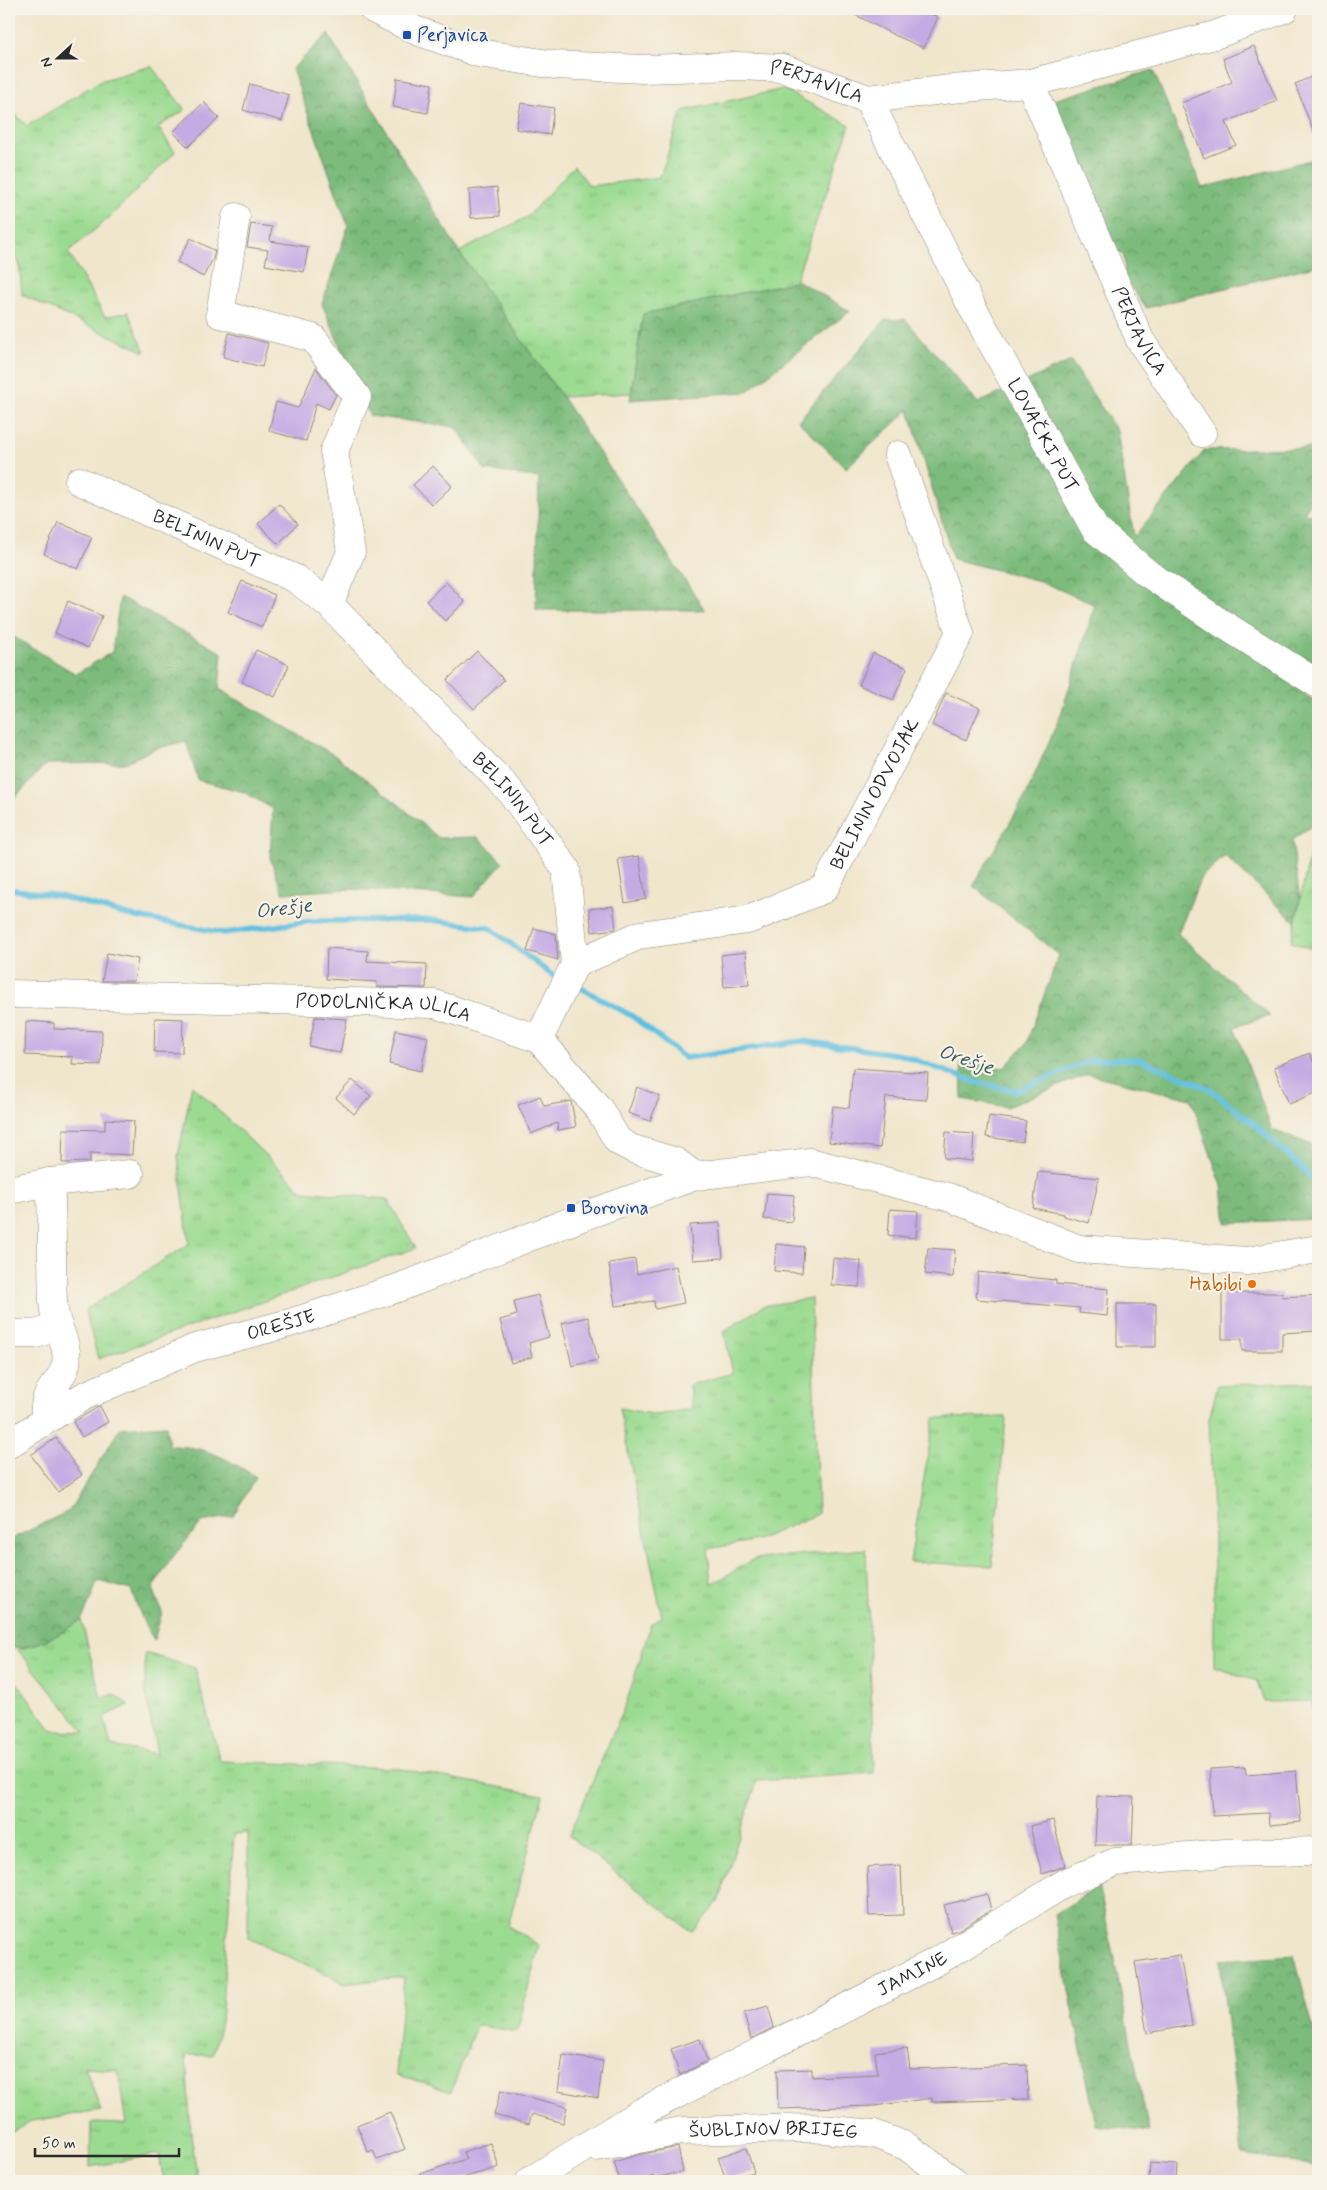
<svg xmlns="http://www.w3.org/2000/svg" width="1327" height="2190" viewBox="0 0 1327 2190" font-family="Mynerve,sans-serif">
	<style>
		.grass { fill: url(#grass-tufts); stroke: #63835e }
		.forest { fill: url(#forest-crowns); stroke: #547353 }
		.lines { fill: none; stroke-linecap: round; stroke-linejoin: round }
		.stream { stroke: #61c0df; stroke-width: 5.5 }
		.building { fill: #c5abe4 }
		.minor-casing { stroke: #8e887c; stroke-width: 29 }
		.minor { stroke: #fff; stroke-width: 28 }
		.transit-dot { fill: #1a4fb4; stroke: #f7f3e8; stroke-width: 2 }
		.food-dot { fill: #e8710a; stroke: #f7f3e8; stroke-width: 2 }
		.labels { text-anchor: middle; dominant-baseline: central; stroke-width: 4.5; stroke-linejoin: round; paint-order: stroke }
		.transit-label { font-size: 19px; fill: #164399; stroke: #f7f3e8; text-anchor: start }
		.street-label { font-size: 19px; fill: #2b2b2b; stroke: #f7f3e8 }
		.food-label { font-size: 19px; fill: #c56008; stroke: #f7f3e8; text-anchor: end }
		.water-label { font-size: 20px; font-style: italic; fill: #3b5861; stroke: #f7f3e8 }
	</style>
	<defs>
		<pattern id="grass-tufts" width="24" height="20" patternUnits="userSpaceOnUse" patternTransform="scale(1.25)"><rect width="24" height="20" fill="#9bdb91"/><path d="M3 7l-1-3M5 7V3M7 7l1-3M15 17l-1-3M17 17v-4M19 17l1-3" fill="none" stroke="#86bc7d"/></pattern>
		<pattern id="forest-crowns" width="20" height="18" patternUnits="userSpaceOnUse" patternTransform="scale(1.25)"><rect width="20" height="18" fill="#7cbb7b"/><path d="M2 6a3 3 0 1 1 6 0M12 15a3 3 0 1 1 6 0" fill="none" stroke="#669865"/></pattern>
	</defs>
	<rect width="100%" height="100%" fill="#f7f3e8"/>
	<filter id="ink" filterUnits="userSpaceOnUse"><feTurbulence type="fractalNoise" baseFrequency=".02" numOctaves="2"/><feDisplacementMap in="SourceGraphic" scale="10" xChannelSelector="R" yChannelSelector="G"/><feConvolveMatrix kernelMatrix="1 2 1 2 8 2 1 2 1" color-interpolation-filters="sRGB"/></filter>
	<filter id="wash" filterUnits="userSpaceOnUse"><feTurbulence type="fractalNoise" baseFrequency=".0096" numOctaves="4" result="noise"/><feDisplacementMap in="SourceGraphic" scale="20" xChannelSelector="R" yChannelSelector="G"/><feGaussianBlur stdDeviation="1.12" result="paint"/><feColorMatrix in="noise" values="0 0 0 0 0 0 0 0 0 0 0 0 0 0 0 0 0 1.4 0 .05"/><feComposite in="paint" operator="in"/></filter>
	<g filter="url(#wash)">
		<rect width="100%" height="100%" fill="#f0e6cc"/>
		<path class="grass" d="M151,66l34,44 -27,17 17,25 -64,64 -43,36 37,65 23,-5 17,40 -123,-57 -3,-33 -10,-16v-139l18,19 73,-45z
			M783,89l67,36 -55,157 -152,32 -12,79 -69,4 -103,-145 68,-35 47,-51 16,20 70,-9 22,-66z
			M1317,821h1v130l-27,-9z
			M192,1085l111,106 84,8 29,49 -318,111 -13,-49 104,-66 -11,-87z
			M811,1298l7,216 -61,26 -49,9 3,36 43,-26 112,-10 8,224 -117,8 -39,121 -26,30 -123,-96 58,-135 24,-77 11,-7 -43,-209 38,7 35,-6 -3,-24 44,-12 -9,-42 39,-25z
			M1318,1382v395l-6,-76 -48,1 -7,-21 -43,-14v-127l-5,-121 9,-34z
			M1006,1417l-14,149 -82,-4 24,-144z
			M81,1619l20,79 12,-4 16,11 -25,12 7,29 46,8 -12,-65v-36l50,15 25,93 175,7 148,27 -35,131 31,19 -22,87 -41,-7 -25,67 -55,-18 8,-97 -61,7 -10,-7 -85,-39v-105l-14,1 -13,188 -8,33h-27l5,80 7,46h-34l-5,-27 -69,13 1,-44 35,1 -8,-54 -33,-2 16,42 -70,11 -22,13v-462l43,59 33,1 -67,-82 33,-12z"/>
		<path class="forest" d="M328,34l131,218 103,145 143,213h-169l3,-132 -54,-8 -29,-43 -86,-11 -48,-112 26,-78 -56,-157z
			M1153,70l49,118 116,-30v107l-172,43 -21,-29 -1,-23 -11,-9 -59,-147z
			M798,281l52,30 -104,81 -116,8 13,-86z
			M905,319l73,84 93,-42 46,70 17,106 71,-87 113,-2v45l-3,1 -11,19 14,4v150l-14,27 14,9v118l-26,19 8,60 -5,22 -70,-66 -24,21 -23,57 92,82 -36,11 38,103 46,17v72l-92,4 -4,-37 -31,-87 -103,-25 -81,33 -45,-8 -1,-38 43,7 22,-24 33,-89 -86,-69 52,-89 36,-83 34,-109 -55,-24 -87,-22 -44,-149 -63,58 -48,-47 87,-101z
			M120,597l102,56 -3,36 115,66 63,48 42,35 39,-1 25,25 -30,35 -122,-8 -68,4 -13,-35 3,-49 -29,-17 -46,-12 -12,-39 -32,8 -29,14 -79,1 -37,40v-170l67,40 36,-22z
			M166,1425l3,21c37,0 57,12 87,31l-23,39 -31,6 -30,36 -19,30 9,24 -8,28 -10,-17 -13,-33 -33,-9c-5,10 -11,32 -18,39 -14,13 -53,32 -71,27v-107l60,-29 51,-83z
			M1099,1885l50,247 -53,-7 -42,-210z
			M1294,1955l24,91v120l-76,-11 -22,-195z"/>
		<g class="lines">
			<path class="stream" d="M9,889l50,7 72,20 93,17 89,-12 117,-1 60,8 62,47
				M581,988l51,28 53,42 117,-17 100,14 70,26 44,10 76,-31 47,-1 71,30 44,35 64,59"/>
		</g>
		<g id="blocks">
			<path class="building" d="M844,9h76l18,8 -14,31 -34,-15z
				M1254,46l23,55 -51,21 10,23 -32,13 -23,-55 51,-21 -9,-23z
				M1318,74v67h-1l-22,-57z
				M397,78l35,6 -4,29 -35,-6z
				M250,84l39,11 -7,26 -39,-11z
				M204,102l15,16 -31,29 -15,-15z
				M521,103l33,5 -4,27 -34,-6z
				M497,187l3,29 -29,2 -2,-28z
				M251,224l21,3 -2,14 38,6 -4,25 -39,-7 3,-15 -21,-3z
				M191,238l24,13 -2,8 -10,18 -26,-15z
				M229,333l39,10 -6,24 -39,-10z
				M316,368l20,27 -7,14 -13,-6 -10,38 -37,-10 7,-29 22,6z
				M433,466l19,20 -20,19 -19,-20z
				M279,504l19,20 -20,20 -20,-20z
				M58,522l34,15 -14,32 -34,-15z
				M242,581l33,14 -13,32 -34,-15z
				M446,582l19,20 -20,19 -19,-20z
				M68,601l34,15 -14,32 -33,-15z
				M256,650l33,15 -14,32 -33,-15z
				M477,651l27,29 -30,29 -27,-29z
				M873,653l34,15 -14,32 -34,-15z
				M946,693l34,15 -14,32 -34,-15z
				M639,856l7,43 -21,4 -7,-44z
				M613,906l3,23 -24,3 -3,-23z
				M534,928l22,6 2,26 -31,-9z
				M327,948l41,3 -1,10 60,3 -1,24 -49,-1v-5l-51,-3z
				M746,952l3,33 -25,2 -3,-32z
				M107,953l31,6 -4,22h-32z
				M315,1017l32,2 -7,34 -31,-7z
				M155,1018l28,1 -1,34 -28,-1z
				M26,1021l28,2v6l48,2 -1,34 -29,-1 1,-7 -48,-2z
				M396,1030l32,7 -7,34 -32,-7z
				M1310,1053l8,21v18l-29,12 -15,-37z
				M853,1068l75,5 -2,27 -40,-3 -6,51 -51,-6 4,-36 16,2z
				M352,1080l19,16 -17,18 -18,-16z
				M637,1087l23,9 -10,25 -22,-8z
				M540,1096l4,10 27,-5 5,26 -18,3 -1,-7 -26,11 -13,-29z
				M989,1116l37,5 -3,21 -37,-5z
				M105,1119l29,2 -2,34 -42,-2v9l-28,1 1,-34 42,1z
				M946,1132l28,2 -2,27 -28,-3z
				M1038,1172l61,6 -10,45 -25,-7v-2l-31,-6z
				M767,1193l27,2 -2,27 -28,-3z
				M890,1209l28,2 -2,27 -28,-3z
				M720,1223l3,35 -30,2 -3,-35z
				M776,1244l28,3 -2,26 -28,-2z
				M928,1248l27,2 -2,27 -28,-3z
				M833,1258l28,3 -2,26 -28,-2z
				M635,1259l2,15 39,-8 8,37 -29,6 -1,-8 -39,5 -6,-43z
				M978,1272l78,8v4l53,5 -2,27 -28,-3 1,-5 -104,-9z
				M1222,1293h60v4l36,-2v36l-36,2v18h-40v-12h-20z
				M538,1295l11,42 -20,6 3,14 -21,6 -11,-43 17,-5 -3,-14z
				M1117,1304h39v43h-39z
				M588,1317l10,43 -26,6 -10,-43z
				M100,1406l8,16 -26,15 -9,-15z
				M56,1438l26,37 -24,17 -27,-37z
				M1245,1767l1,8 50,-4 5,51 -32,3 -1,-12 -55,3 -3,-47z
				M1097,1796l37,1 -2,48h-37z
				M1053,1820l12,46 -23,8 -12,-48z
				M901,1865l2,50 -34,1 -2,-49z
				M987,1894l4,16 -33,20 -7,2 -7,-27z
				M1180,1955l12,70 -45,8 -12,-71z
				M768,2006l6,21 -23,12 -7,-26z
				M700,2039l7,22 -27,14 -9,-26z
				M907,2048l3,21 117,-4 1,34 -96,3v-4l-58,8 -96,3 -1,-39 35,-1v8l66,-3 -3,-22z
				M563,2055l40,6 -5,37 -40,-7z
				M501,2090l66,17 -4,16 -31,-9 -3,10 -35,-9z
				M390,2112l15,37 -28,11 -4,-10 -5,2 -11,-27z
				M491,2143l8,24 -46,14h-45l-1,-3 59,-19 -3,-7z
				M678,2147l5,25 -29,6v-2l-16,5h-18l-6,-19 23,-7z
				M746,2148l8,24 -28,8 -8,-23z
				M1150,2163l27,2 -1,16h-27z"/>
		</g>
	</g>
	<g filter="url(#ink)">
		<use href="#blocks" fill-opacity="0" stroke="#8e887c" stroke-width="1"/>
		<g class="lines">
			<defs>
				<g id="minor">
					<path id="s1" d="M373,9l44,22 62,22 76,12 88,4 95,-3 44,2 86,31 83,-10 79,-6 185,-48 69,-26"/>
					<path id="s2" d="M1030,83l110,257 62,93"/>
					<path id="s3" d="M868,99l103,206 124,224 52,44 68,46 103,65"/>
					<path d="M236,217l-16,97 93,24 44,59 -23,54 17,101 -22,52"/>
					<path id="s4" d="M79,481l217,98 33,25 182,188 55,77 9,95 -36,75"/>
					<path id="s5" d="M575,964l65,-29 108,-15 76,-31 136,-256 -62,-178"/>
					<path id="s6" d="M9,994l426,10 104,35 60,70 19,32 15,8 43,13 19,14"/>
					<path d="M9,1190l41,-8 80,-8"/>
					<path d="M9,1334h26l23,-7"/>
					<path d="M45,1419c-3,-33 15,-31 21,-55 3,-17 -7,-32 -11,-48 -4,-19 -2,-38 -3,-57 0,-26 0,-51 -2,-77"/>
					<path id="s7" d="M9,1444l75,-48 111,-48 98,-26 105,-34 189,-73 108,-39 115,-14 138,35 131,52 168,12 71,-12"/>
					<path id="s8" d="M596,2147l85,-16 131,-3 62,6 32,12 48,35"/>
					<path id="s9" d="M530,2181l110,-68 299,-153 128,-78 49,-20 109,-9 93,-2"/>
				</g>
			</defs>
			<use href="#minor" class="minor-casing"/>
			<use href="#minor" class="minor"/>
		</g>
	</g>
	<g class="transit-dot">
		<rect x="402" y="30" width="10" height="10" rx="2.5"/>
		<rect x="566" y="1203" width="10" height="10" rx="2.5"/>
	</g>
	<circle class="food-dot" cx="1252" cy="1284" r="5"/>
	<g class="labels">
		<g class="transit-label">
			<text x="417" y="35">Perjavica</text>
			<text x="581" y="1208">Borovina</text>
		</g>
		<g class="street-label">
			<text stroke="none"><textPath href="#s1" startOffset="456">PERJAVICA</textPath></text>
			<text stroke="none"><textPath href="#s2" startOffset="271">PERJAVICA</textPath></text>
			<text stroke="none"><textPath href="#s3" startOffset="379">LOVAČKI PUT</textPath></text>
			<text stroke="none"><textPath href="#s4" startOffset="140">BELININ PUT</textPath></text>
			<text stroke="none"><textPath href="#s5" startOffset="370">BELININ ODVOJAK</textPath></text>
			<text stroke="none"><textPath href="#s4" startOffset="548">BELININ PUT</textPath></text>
			<text stroke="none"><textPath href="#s6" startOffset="375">PODOLNIČKA ULICA</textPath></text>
			<text stroke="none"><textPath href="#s7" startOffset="299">OREŠJE</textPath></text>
			<text stroke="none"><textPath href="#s9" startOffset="435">JAMINE</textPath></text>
			<text stroke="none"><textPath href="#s8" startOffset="179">ŠUBLINOV BRIJEG</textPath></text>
		</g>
		<g class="food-label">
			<text x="1242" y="1284">Habibi</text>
		</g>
		<g class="water-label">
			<text transform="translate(284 909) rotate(-7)">Orešje</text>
			<text transform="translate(966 1060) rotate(18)">Orešje</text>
		</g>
	</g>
	<rect width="1327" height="2190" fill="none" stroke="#f7f3e8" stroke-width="30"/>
	<g transform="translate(58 58) rotate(249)" stroke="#f7f3e8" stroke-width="4" paint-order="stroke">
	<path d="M0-4L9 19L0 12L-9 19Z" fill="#2b2b2b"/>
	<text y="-8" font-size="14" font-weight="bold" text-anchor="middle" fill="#2b2b2b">N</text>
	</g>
	<path d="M35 2148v8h144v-8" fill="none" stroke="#2b2b2b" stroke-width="2.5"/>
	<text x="42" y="2148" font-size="15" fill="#2b2b2b" stroke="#f7f3e8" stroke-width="4" paint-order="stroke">50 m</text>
</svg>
